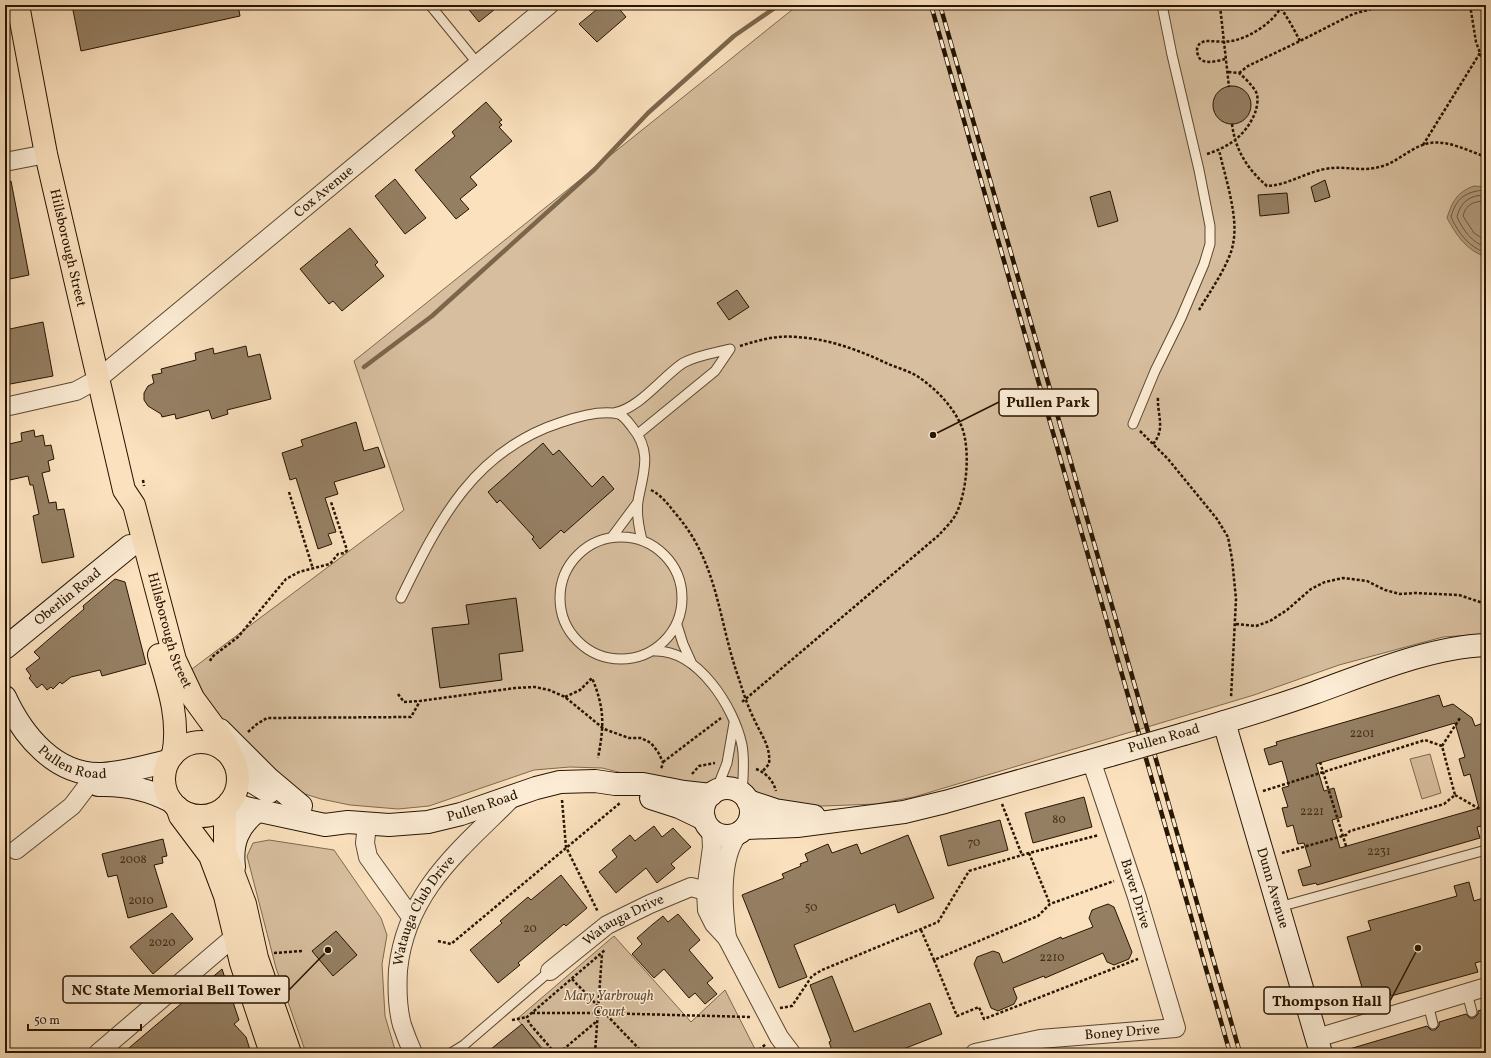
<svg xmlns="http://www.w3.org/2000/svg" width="1491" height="1058" viewBox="0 0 1491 1058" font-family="Vollkorn,serif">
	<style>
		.green { fill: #d7be9e; stroke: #7e6a4f }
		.water { fill: #b39c7d; stroke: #7b664b }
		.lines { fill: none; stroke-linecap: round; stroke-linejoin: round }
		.shore { stroke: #6c583e; stroke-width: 1 }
		.stream { stroke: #7b664b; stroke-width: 4.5 }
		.building { fill: #957f63; stroke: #261500; fill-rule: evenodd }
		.lane-casing { stroke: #5b4830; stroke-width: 11 }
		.street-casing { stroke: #5b4830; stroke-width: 20 }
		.secondary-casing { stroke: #261500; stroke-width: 24 }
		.primary-casing { stroke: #261500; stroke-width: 24 }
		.path { stroke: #261500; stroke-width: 2.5; stroke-dasharray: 3 2; stroke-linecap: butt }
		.lane { stroke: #fcecd5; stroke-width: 9 }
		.street { stroke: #fcecd5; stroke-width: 18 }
		.secondary { stroke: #fcecd5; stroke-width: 22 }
		.primary { stroke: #fbe1be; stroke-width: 22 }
		.rail-casing { stroke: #261500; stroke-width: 4.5 }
		.rail { stroke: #fcecd5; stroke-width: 3; stroke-dasharray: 9; stroke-linecap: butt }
		.secondary-bridge-casing { stroke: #261500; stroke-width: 24; stroke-linecap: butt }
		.secondary-bridge { stroke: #fcecd5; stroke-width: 22 }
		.labels { text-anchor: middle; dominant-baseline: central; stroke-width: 3; stroke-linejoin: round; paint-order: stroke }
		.number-label { font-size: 12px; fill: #423019 }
		.street-label { font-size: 14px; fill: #261500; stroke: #fcecd5 }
		.park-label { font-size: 14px; font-style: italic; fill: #645037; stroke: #fcecd5 }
		.leader { fill: none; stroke: #261500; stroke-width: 1.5 }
		.callout-dot { fill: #261500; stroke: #fcecd5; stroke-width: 1.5 }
		.callout { fill: #fcecd5; stroke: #261500; stroke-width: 1.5 }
		.callout-label { font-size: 15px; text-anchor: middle; font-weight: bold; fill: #261500 }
	</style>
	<rect width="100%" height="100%" fill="#fbe1be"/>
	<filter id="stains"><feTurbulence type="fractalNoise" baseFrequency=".005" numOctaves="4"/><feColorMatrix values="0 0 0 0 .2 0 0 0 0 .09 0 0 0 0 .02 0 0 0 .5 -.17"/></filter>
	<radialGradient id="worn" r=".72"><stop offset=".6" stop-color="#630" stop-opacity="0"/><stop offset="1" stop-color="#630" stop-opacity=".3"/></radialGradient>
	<path class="green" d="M798,5h688v629l-43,3 -104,28 -85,30 -340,102 -37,7 -81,3 -41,-10 -76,-10 -77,-19 -32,-1 -36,3 -105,36 -31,3 -48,-4 -29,-6 -16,-5 -26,-13 -64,-64 -27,-45 216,-162 -50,-149z
		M1430,754l11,39 -19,6 -12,-40z
		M269,840l65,10 47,68 6,17 -5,29 3,52 11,37h-90l-30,-85 -29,-112 6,-13z
		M614,936l77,86 34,-32 30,59 -4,4h-204l-30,-34z"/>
	<path class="water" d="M1474,186l12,1v70c-20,-7 -29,-21 -39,-39 5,-16 10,-26 27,-32z"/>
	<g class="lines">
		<path class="shore" d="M1486,190c-20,1 -30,8 -35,27 7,16 18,30 35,36
			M1486,195c-16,0 -25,6 -29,22 6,13 15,26 29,30
			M1486,201c-12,0 -20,3 -23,15l11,17 12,8"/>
		<path class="stream" d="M364,367l68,-51 163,-147 53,-56 86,-77 45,-31"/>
	</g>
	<path class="building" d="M72,5h166l2,11 -159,35z
		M465,5h35l-21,17z
		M602,5h14l10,12 -29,25 -18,-18z
		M1213 105a19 19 0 1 1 38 0a19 19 0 1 1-38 0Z
		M486,102l16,18 -3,2 3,3 -3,2 13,14 -42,36 7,8 -17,14 9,10 -13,10 -41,-49 40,-34 -3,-4z
		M395,179l31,39 -21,16 -30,-38z
		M1325,180l5,17 -15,5 -4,-15z
		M11,181l18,94 -24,5v-98z
		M1110,191l8,30 -20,6 -8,-30z
		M1287,193l2,20 -29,3 -2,-21z
		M350,228l28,34 -3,3 9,11 -42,35 -9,-10 -4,3 -29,-35z
		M737,290l12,17 -20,13 -12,-17z
		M43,322l10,54 -48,9v-55z
		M246,346l2,11 12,-3 11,45 -44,11 1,4 -16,5 -3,-9 -33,9 -1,-5 -13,3 -1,-3 -13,-8 -4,-6v-7l4,-7 6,-3 -2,-8 10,-2 -1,-4 35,-9 -1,-7 18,-5 1,6z
		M356,422l8,29 14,-4 7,20 -51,15 4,12 -13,4 11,34 -8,2 4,10 -14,5 -22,-71 -6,2 -8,-27 21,-7 -2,-6z
		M34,430l1,7 8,-2 2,11 6,-1 3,14 -6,2 2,10 -8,2 7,30 7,-1 1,8 7,-1 10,48 -32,6 -9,-47 6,-2 -6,-29h-3l-2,-9 -23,5v-36l17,-4 -1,-8z
		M543,443l10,12 6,-5 33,37 11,-11 11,13 -50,44 -3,-3 -21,19 -8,-10 2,-2 -34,-37 -3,3 -9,-11z
		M115,579l10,3 21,82 -44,12 -2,-6 -29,7 -9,7 -2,-2 -7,7 -2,-2 -4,3 -5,-6 -5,4 -8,-10 2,-2 -5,-7 14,-11 -6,-6 50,-43 -1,-3z
		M516,598l7,53 -24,3 3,26 -62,8 -8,-60 37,-4 -3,-19z
		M1439,695l4,12 10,-3 19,14 3,8 11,-4v103l-9,2 3,11 -163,47 -1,-2 -13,3 -5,-16 13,-4 -7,-23 -6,1 -5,-19 -6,2 -5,-19 6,-1 -6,-19 7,-2 -7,-25 -13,4 -5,-16 13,-4 -1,-3zM1455,723l10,34 -6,2 5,17 6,-2 9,34 -139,40 -8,-28 10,-3 -8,-29 -10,3 -8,-27z
		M1084,797l8,30 -59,16 -8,-30z
		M1000,820l8,30 -60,16 -8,-30z
		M654,826l8,11 11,-9 18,19 -20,17 4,4 -18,15 -11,-15 -30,25 -17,-21 18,-15 -5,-7 18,-15 5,6z
		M908,835l26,63 -36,15 -3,-9 -101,41 13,32 -28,11 -37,-93 42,-17 -2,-4 19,-8 -1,-2 8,-3 -3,-7 23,-10 4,9 25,-9 4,10z
		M163,839l4,17 -5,1 1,6 -9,2 13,42 -39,11 -11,-43 -9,2 -6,-23z
		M561,875l26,33 -21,18 -2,-2 -46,39 2,2 -22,18 -28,-33 32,-27 -2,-2 28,-24 3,3z
		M1469,882l5,19 9,-3 3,10v52l-11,3 3,9 -87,24 -3,-8 -24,6 -17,-57 24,-7 -3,-9 89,-25 -3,-10z
		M1108,904l6,3 18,45 -3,7 -15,6 -7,-3 -4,-9 -58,25 -1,-2 -31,12 4,10 -3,6 -16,7 -7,-3 -17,-44 3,-7 16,-6 6,2 4,10 58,-26 1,2 31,-12 -4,-9 3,-8z
		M172,913l21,26 -40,35 -23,-27z
		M678,914l22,26 -11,10 24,28 -6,5 10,11 -12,10 -10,-11 -6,5 -25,-29 -10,9 -22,-24 10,-10 -5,-6 16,-14 10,-8 5,6z
		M336,931l21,24 -24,21 -21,-25z
		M222,969l17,51 -5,4 12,13 5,16h-128z
		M832,976l22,56 76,-29 12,31 -49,19h-60l-4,-11 2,-1 -21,-56z
		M1486,1008v45h-139l-1,-3 81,-24 4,4h4l4,-4v-4l27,-8 4,4h4l4,-4v-3z
		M522,1024l23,29h-59z"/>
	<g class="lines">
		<defs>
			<path id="lane" d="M430,5l48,59
				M614,413c26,-5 47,-35 69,-50 14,-8 32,-10 47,-14l-15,22 -77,63
				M1133,424l22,-53 26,-53 23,-54 6,-20v-18l-11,-56 -27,-115 -10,-50
				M560 598a61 61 0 1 1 122 0a61 61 0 1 1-122 0Z
				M612,537l26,-35
				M401,598c38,-78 73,-148 161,-176 17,-6 40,-12 57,-8 6,3 9,8 13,13 21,25 11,46 6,74 -2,13 1,27 4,39
				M677,625l6,19 9,20
				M655,651c43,-1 79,56 87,94 3,16 1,33 0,49
				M716,791l11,-28 7,-40
				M1279,907l207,-57
				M1467,993l5,19
				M1428,1004l5,20
				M451,1053l13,-8 86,-74"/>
			<g id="street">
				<path d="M5,162l41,-8"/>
				<path id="s1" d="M5,407l71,-16 22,-12 451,-374"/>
				<path d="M367,824l-2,19 3,14 43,60"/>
				<path d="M711,830l1,17 -6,44 1,19 7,14 13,14 52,99 12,16"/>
				<path d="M16,850l56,-44 16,-21"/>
				<path d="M727,938c-4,-30 -9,-80 12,-105"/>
				<path id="s2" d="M550,971l57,-46 43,-21 41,-17 15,4"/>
				<path d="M1317,1038l169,-51"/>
				<path d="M98,1053l136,-116"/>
				<path id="s3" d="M413,1053c-4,-9 -8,-19 -11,-28 -5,-18 -5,-37 -4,-55 8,-79 63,-121 115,-173"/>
				<path id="s4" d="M975,1053l65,-14 136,-11 -39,-131 -46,-137"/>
			</g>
			<g id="secondary">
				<path id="s5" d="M5,648l125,-102"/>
				<path id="s6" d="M5,697c18,39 51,79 97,77 23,-1 45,-8 66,-13"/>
				<path id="s7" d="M1224,722l97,331"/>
				<path d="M220,730l49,49 32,27"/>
				<path d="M1184,734c44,-13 88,-26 130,-41 53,-19 116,-46 172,-48"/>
				<path d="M238,773l31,19"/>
				<path d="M98,785c26,-1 50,4 73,16"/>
				<circle cx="727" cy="812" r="24"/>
				<path d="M651,798l28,9 25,12"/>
				<path d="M748,801l27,9 39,6"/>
				<path id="s8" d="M230,802l16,6 79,17 23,-3 41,3 39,-3 33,-8 75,-26 24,-6 35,-1 20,3h28l41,8 27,3"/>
				<path d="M746,828l51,-2 107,-14 41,-10 166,-47"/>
				<path d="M234,867c-3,-24 4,-41 23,-56"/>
			</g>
			<g id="primary">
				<path id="s9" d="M18,5l28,149 78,336 10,15 41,155 18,38 33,45 8,19"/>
				<path d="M159,655c10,33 21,66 14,100"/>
				<circle cx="201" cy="779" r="37"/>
				<path d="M177,807l3,9 30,40 15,40 16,67 30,90"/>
				<path d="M225,809v42l20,53 12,54 33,95"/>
			</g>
		</defs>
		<use href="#lane" class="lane-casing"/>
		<use href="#street" class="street-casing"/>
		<use href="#secondary" class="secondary-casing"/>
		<use href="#primary" class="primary-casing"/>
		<path class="path" d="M1470,5l6,37 10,27
			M1220,6l9,81
			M1281,8l10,16 9,17
			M1225,59c-8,2 -24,7 -27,-4 -2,-5 -1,-8 2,-12l5,-2c10,0 21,2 31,-1 16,-4 39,-19 46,-35
			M1239,73l9,-7 52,-25 53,-27 33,-9
			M1232,124c3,25 15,45 35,62 21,-1 37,-13 58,-17 21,-4 35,4 58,-3 16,-5 29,-20 47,-23 18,-3 39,8 56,14
			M1423,145l57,-92
			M1207,154c22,-7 39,-19 48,-41 2,-6 4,-15 1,-21 -4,-7 -11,-14 -17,-19l-12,-1
			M1199,310c10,-17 31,-47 34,-66 6,-27 -8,-67 -14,-94
			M740,346c19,-6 37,-11 57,-9 31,2 59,12 87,25 10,5 23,8 33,14 18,12 35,29 44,49 10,23 6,67 -5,89 -4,8 -12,15 -17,21l-197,167
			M1140,431l28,28 49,60 11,18 4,22 4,40 -5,99
			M1153,444c13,-15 4,-29 5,-47
			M143,480l1,6
			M651,490c10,5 17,14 24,23 44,50 43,108 64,166 4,13 9,28 15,40 7,16 17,27 15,45l-7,8
			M289,492l24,77
			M1236,624l20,2 14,-5 17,-11 24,-21 14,-7 18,-4 24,3 18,9 15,4 15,-1 44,2 27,9
			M210,661l2,-4 26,-20 48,-58 13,-7 31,-8 8,-10 7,-1 2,-3 -16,-48
			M398,694l6,8 15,-1
			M565,697l15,-7 12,-12c13,31 12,48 6,80
			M248,732l9,-8 10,-6 144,-1 9,-16 95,-13 20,-1 14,3 16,7 39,32 25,9h12l10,5 7,9 5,10 -2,8
			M1442,746l18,-28
			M663,762l58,-44
			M1320,762l26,84
			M756,769c10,4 17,11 20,22
			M692,774l7,-8 16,-3
			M1263,791l162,-51 17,6 13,49 -11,9 -94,27 -4,4 -64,18
			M1455,795l30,17
			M562,800l4,47 32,65
			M1002,804l20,51
			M1029,853l21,51
			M921,930l13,30 104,-44 12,-12 64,-23
			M438,941l13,3 169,-141
			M274,953l28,-2
			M934,960l23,56 22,-9 5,12 154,-60
			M572,979l71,74
			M780,1008l12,-2 20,-30 10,-6 116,-48 31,-51 60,-18 70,-18
			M532,1013h66l153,4
			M512,1020l15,-3
			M555,1053l-26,-30 -2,-6 78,-67
			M559,1053l38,-32
			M595,1053l7,-99
			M755,1053l11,-9"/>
		<use href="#lane" class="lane"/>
		<use href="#street" class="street"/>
		<use href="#secondary" class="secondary"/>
		<use href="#primary" class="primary"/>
		<defs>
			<path id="rail" d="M931,5l299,1048
				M940,5l300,1048"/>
		</defs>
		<use href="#rail" class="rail-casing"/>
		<use href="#rail" class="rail"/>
		<defs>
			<path id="secondary-bridge" d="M1111,755l73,-21"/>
		</defs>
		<use href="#secondary-bridge" class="secondary-bridge-casing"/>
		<use href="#secondary-bridge" class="secondary-bridge"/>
	</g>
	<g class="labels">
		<g class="number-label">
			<text x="1362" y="734">2201</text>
			<text x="1312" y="812">2221</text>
			<text x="1059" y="820">80</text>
			<text x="974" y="843">70</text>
			<text x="1379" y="852">2231</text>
			<text x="133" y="860">2008</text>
			<text x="141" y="901">2010</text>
			<text x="811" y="908">50</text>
			<text x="530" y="929">20</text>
			<text x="162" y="943">2020</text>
			<text x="1052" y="958">2210</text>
		</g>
		<g class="street-label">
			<text stroke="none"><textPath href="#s1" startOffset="391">Cox Avenue</textPath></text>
			<text stroke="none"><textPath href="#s9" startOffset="248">Hillsborough Street</textPath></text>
			<text stroke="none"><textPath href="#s5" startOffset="81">Oberlin Road</textPath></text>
			<text stroke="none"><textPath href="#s9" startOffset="645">Hillsborough Street</textPath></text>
			<text transform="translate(1164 739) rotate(-16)">Pullen Road</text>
			<text stroke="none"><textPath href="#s6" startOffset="99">Pullen Road</textPath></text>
			<text stroke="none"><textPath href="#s8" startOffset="258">Pullen Road</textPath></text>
			<text stroke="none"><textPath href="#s7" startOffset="173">Dunn Avenue</textPath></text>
			<text transform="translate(1135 894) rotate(73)">Baver Drive</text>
			<text stroke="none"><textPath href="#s3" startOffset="151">Watauga Club Drive</textPath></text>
			<text stroke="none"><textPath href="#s2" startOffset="90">Watauga Drive</textPath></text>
			<text stroke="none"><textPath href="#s4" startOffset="149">Boney Drive</textPath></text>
		</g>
		<g class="park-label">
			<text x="609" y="996">Mary Yarbrough<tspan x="609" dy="16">Court</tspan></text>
		</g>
	</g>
	<path class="leader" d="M933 435L999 402M328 950L289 990M1418 948L1390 1001"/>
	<g class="callout-dot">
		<circle cx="933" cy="435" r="4"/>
		<circle cx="328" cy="950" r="4"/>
		<circle cx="1418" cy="948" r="4"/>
	</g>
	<g class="callout">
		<rect x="999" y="389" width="99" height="27" rx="4"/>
		<rect x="63" y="976" width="226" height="27" rx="4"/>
		<rect x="1264" y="987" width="126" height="27" rx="4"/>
	</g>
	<g class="callout-label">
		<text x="1048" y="407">Pullen Park</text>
		<text x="176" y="995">NC State Memorial Bell Tower</text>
		<text x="1327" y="1006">Thompson Hall</text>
	</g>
	<rect width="1491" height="1058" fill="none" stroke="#fbe1be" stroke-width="20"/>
	<rect x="6" y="6" width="1479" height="1046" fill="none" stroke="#261500" stroke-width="2"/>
	<rect x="10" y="10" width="1471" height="1038" fill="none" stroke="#261500"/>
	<path d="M28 1024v6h113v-6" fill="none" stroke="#261500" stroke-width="2"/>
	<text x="34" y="1024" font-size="12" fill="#261500" stroke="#fcecd5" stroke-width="3" paint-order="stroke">50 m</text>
	<rect width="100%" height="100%" filter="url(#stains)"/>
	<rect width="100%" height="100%" fill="url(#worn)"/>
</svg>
